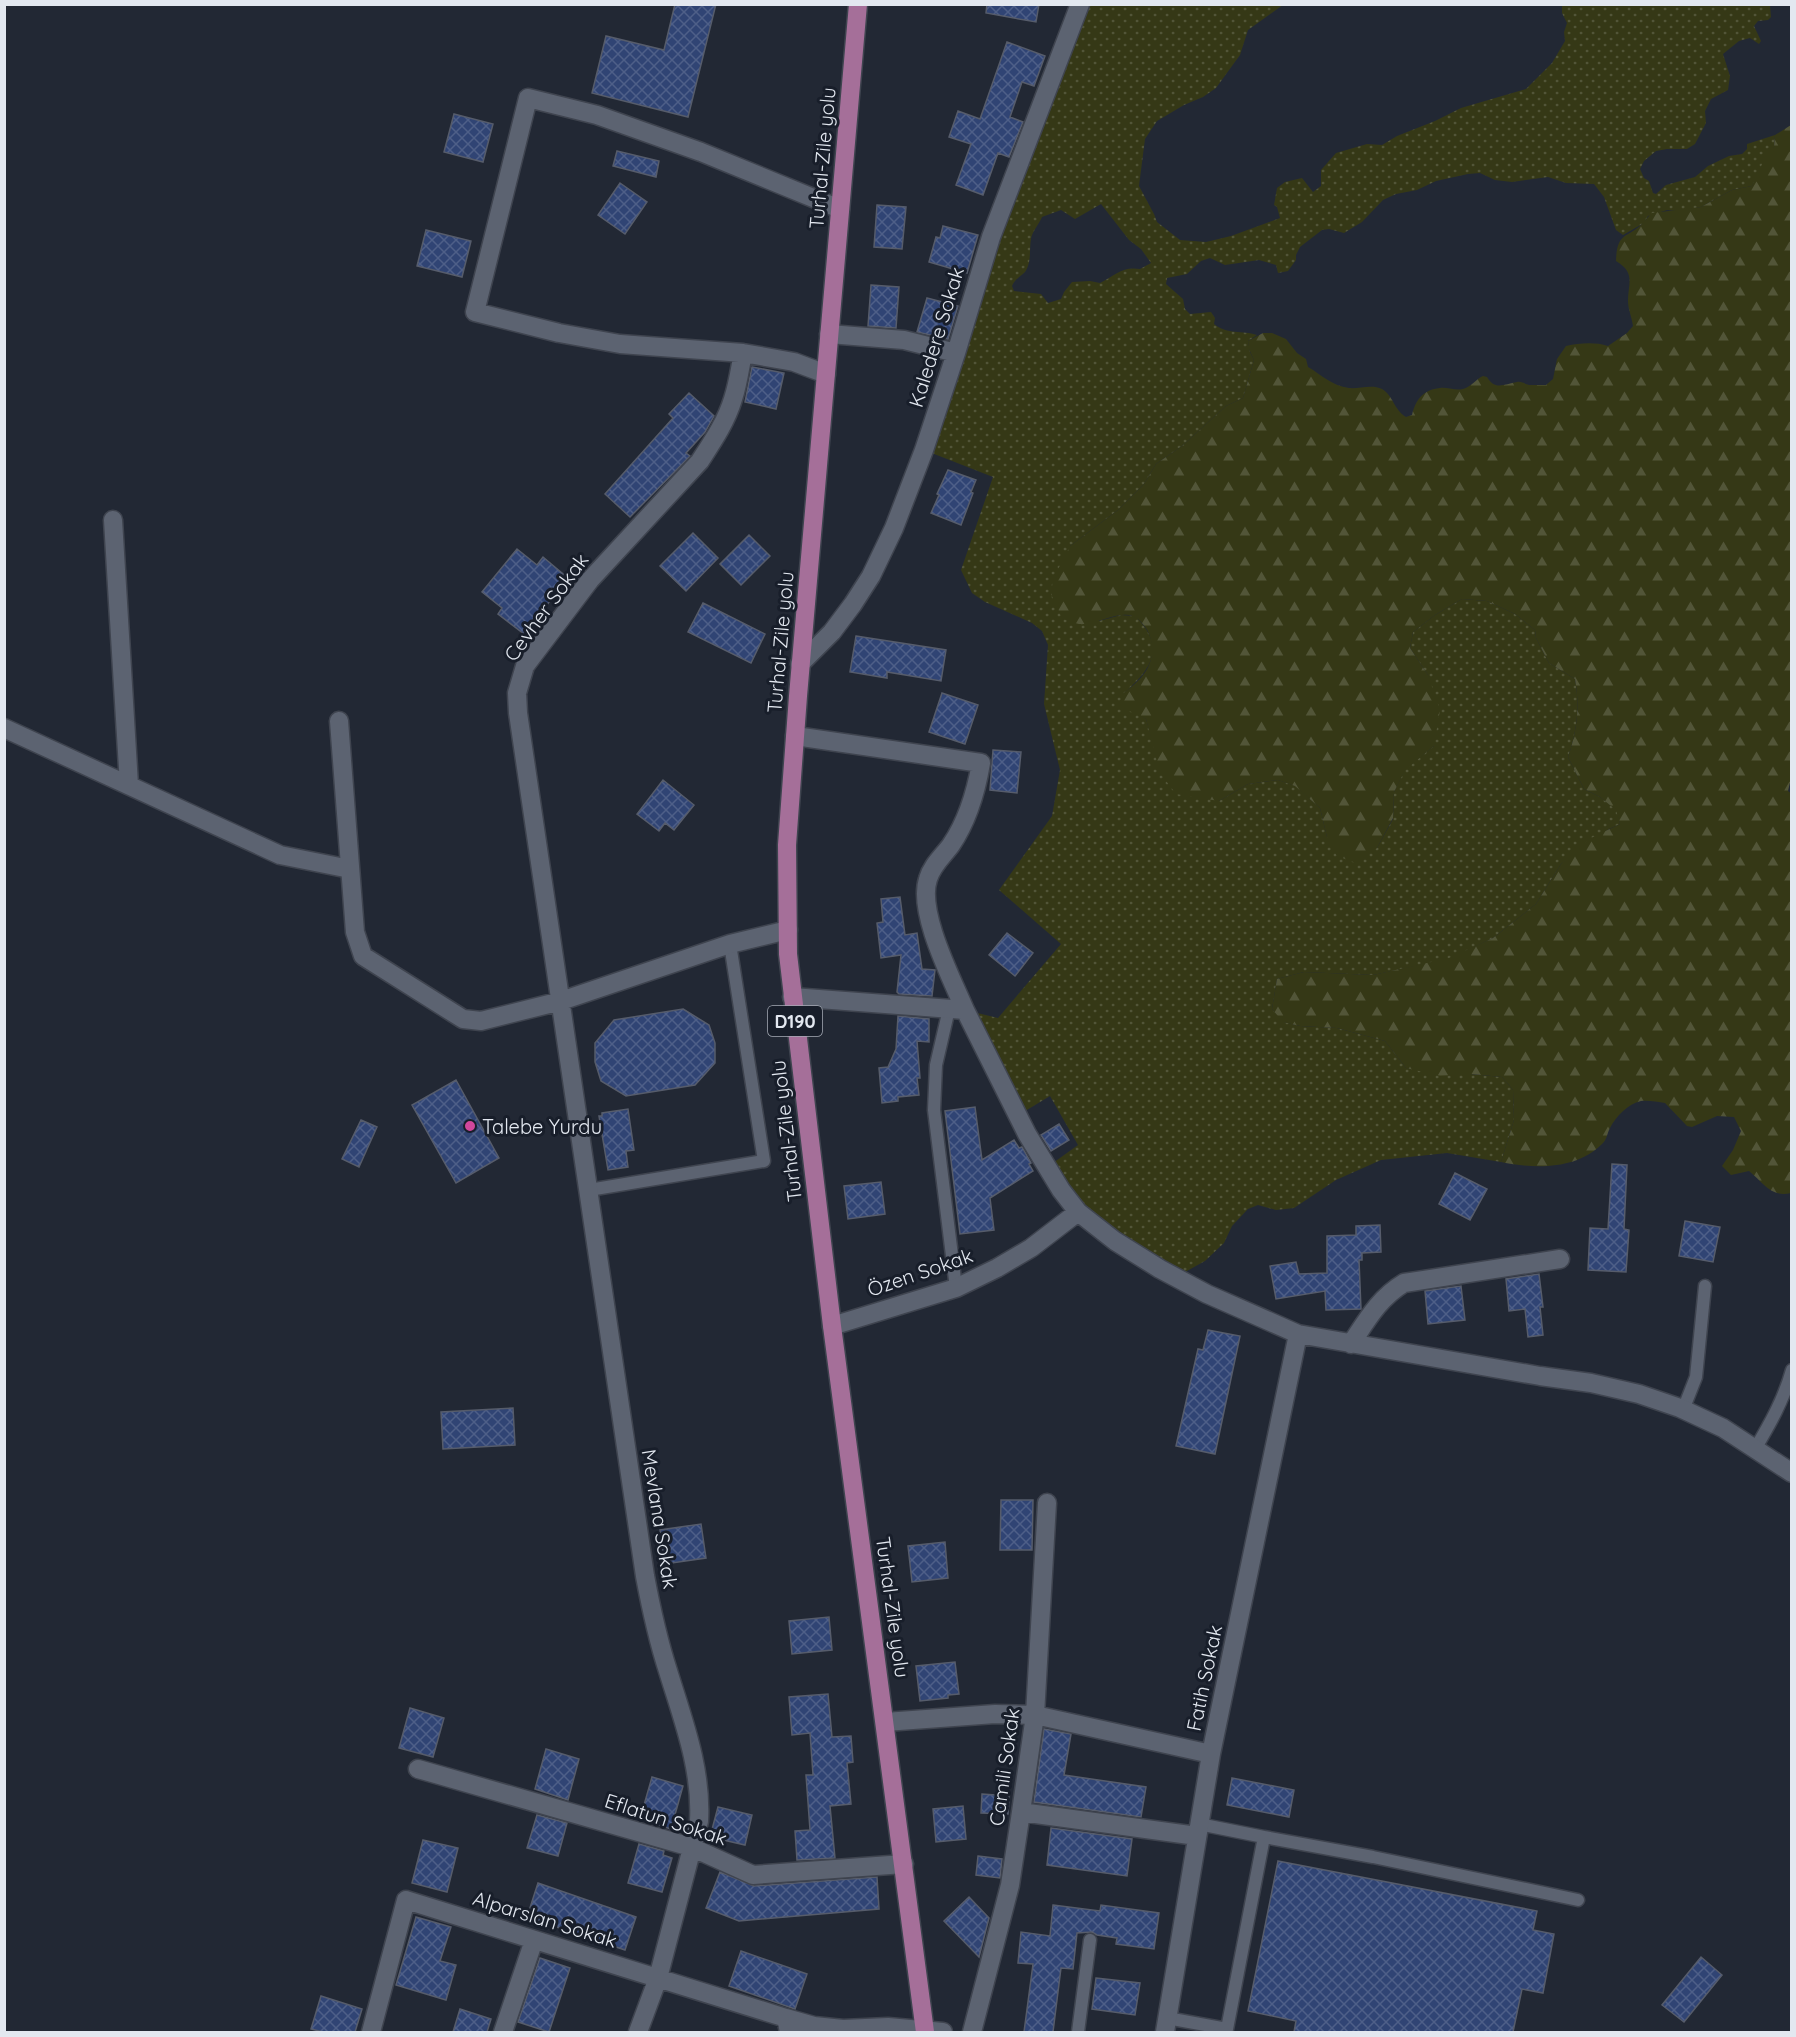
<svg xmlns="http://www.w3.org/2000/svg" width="1796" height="2037" viewBox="0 0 1796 2037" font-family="Quicksand,sans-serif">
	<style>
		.grass { fill: url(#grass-dots); fill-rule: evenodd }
		.forest { fill: url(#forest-firs) }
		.building { fill: url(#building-cross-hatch); stroke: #565c6b; stroke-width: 1.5 }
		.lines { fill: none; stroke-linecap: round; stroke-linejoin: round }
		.lane-casing { stroke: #3f444f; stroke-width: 15 }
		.street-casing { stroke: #3f444f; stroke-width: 21 }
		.primary-casing { stroke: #3f444f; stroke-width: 21 }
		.lane { stroke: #5c6371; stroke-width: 12 }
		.street { stroke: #5c6371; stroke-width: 18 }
		.primary { stroke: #a56f99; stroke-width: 18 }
		.hotel-dot { fill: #d1479c; stroke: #181e2a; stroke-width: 2 }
		.labels { text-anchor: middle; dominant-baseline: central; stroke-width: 6; stroke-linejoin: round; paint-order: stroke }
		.shield { fill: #181e2a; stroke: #a6abb5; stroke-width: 1.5 }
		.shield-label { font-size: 18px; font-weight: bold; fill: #e3e8f0 }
		.street-label { font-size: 20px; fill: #e3e8f0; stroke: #181e2a }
		.poi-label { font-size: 20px; fill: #e3e8f0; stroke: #181e2a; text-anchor: start }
	</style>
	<defs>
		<pattern id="grass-dots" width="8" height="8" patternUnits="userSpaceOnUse" patternTransform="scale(1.5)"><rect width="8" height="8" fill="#353816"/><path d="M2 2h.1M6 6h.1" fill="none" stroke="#525538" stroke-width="1.8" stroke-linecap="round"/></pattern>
		<pattern id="forest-firs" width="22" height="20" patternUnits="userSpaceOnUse" patternTransform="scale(1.5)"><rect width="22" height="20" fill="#353816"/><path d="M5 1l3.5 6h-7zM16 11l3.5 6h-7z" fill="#525538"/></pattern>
		<pattern id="building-cross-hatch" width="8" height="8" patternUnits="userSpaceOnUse" patternTransform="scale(1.5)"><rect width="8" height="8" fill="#304474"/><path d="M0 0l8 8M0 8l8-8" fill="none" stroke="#4e5f88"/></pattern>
	</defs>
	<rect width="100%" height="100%" fill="#222834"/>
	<path class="grass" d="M1080,5h203l-35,25 -8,25 -24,33 -13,9 -19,8 -27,16 -12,18 -6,47 15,28 3,8 23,18 26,2 25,-6 49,-18 -3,-11 -3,-2 3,-17 8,-6 17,-4 11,14 8,-6v-16l15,-17 31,-9 15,1 15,-9 38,-15 26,-13 65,-19 26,-26 13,-22 -1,-9 3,-9 -5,-10v-8h208l1,12 -3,3 -10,1 -4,5 7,15 -2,3 -9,-6 -11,3 -16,13 7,22 -2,14 -17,9 -6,12 1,12 -11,21 -8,5h-20l-11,2 -12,10 -4,8 4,9 5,3 4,12 3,1 10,-9 29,-8 13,-11 21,-10 13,-2 5,-5v-5l28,-9 -1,12 -22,39 -20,4 -31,17 -22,4 -12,-1 -19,6 -4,7 -21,12 -7,-5 -12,-33 -10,-13 -28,-1 -18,-6 -36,5 -17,-2 -15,-7 -12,1 -32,7 -19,9 -21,4 -13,6 -21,22 -18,11 -15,-4 -7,1 -22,17 -4,8v5l-8,11 -10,2 -2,-8 -17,-5 -34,5 -15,-7 -9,3 -14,13 -20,4 -1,6 17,15 2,10 5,5 21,-2 4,6 -1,6c14,11 28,6 43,11l-9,6 2,11 4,8 -11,38 -17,8 -44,40 -26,18 -12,20 -26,26 -48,36 29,75 22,-6 14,1c33,32 15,55 -13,79l11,16 13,8 7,24 66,58 29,-17 30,-4 18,6 24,22 7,29 50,11 16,-29 1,-27 11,-23 29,-23 -6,-71 -18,-27 3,-16 22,-17 27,-16 25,2 28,13 20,16 1,8 13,25 26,16c5,27 2,53 -7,78l16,32 16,8 17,13 3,14 -11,5 -48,35 -25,40 -43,34 -44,21 -76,16 -69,-3 -27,7 -5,30 12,13 16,4 37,2 48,13 21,27 96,9 11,13 1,30 -13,42 -54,-9 -66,7 -45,20 -42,28 -18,2 -18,-5 -10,4 -16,17 -8,17 -19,18 -29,16 -61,-36 -69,-73 32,-23 -28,-49 -33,20 -52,-106 33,8 63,-74 -62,-54 53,-74 8,-46 -16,-66 4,-59 -6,-14 -10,-8 -47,-21 -13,-9 -11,-23 32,-93 -69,-27zM1101,204l28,36 12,9 10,14 -11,6c-17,-3 -25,6 -40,14l-10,-2 -18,1 -8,10 -3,7 -13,4 -7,-9 -27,-3 -2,-5c3,-7 8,-9 13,-14 7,-10 4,-23 6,-33 1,-7 8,-15 11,-22l19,-7 14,9z"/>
	<path class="forest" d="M1791,125l1,649 -4,17 4,3 -1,399c-20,5 -27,-10 -42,-22l-18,4 -9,-9 11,-16 8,-19 -7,-14 -17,-1 -25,11 -5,-1 -22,-23c-7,-1 -17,-3 -24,-2 -13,3 -25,15 -31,27 -3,5 -3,12 -8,16 -26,26 -67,25 -101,18l13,-42 -1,-30 -11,-13 -31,-3 -31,2 -34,-8 -21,-27 -48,-13 -37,-2 -17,-4 -11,-13 5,-30 27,-7 69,3 76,-17 44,-20 43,-34 25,-40 28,-25 31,-15 -4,-14 -16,-13 -16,-8 -16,-32c9,-25 12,-51 7,-78l-26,-16 -13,-25 -1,-8 -20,-16 -28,-13 -25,-2 -27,16 -22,17 -3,16 18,27 12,35 -6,36 -29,24 -11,22 -1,26 -16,30 -21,15 -19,-7 -10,-19 -7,-29 -25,-22 -17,-6 -30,4 -29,17 -43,-7 -16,-21 -14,-54 -23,-11 -2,-13c17,-13 32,-25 31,-48 -1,-10 -4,-18 -11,-25 -17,-18 -41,4 -62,2 -5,-1 -12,-4 -17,-6l-11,-24 2,-15 17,-33 48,-36 26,-26 12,-20 26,-18 44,-40 17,-8 11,-38 -5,-11 -1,-8 15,-8h9l14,6 11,14 9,6 2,8c14,8 24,19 41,21 10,1 23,-4 33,1 11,6 12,21 24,28l6,-2c4,-16 11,-25 28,-27 7,-1 15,3 23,1 8,-2 13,-10 20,-13l4,1c8,14 17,7 30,5 5,-1 9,3 14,3 5,0 10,0 15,0l7,-6 4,-20 9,-13c14,-3 29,-4 42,0l19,-13 6,-7c-1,-8 -5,-17 -5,-25 0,-18 8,-28 -12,-40 1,-29 10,-22 26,-37 4,-4 6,-8 10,-11l49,-6 31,-17 20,-4 16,-35 6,-4 1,-12z"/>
	<path class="building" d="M675,4h41l-28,113 -96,-24 14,-57 58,14z
		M987,4h52l-3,18 -50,-9z
		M1007,42l38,14 -11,30 -12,-4 -12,35 13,5 -14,35 -11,-4 -15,42 -27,-10 15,-41 -22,-7 9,-26 22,8z
		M454,114l39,10 -10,38 -39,-10z
		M617,151l42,10 -3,16 -43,-11z
		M620,183l27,19 -22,32 -27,-19z
		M877,205l29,2 -4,42 -28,-2z
		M943,226l35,9 -11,38 -38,-11 7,-25 4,1z
		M426,230l45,11 -9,36 -45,-11z
		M871,285l28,2 -3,41 -28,-2z
		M927,298l31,8 -10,33 -31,-7z
		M752,367l32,6 -8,36 -31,-7z
		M689,393l25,23 -9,16 -19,21 4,3 -60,61 -25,-23 68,-76 -4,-4z
		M948,470l28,10 -5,12 2,1 -12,32 -30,-12 8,-18 -2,-1z
		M693,533l25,25 -32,33 -26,-25z
		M749,535l21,21 -29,29 -21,-21z
		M517,549l20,16 6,-8 25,21 -44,56 -26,-20 4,-6 -20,-16z
		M703,603l62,31 -14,29 -63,-31z
		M856,636l90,14 -5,31 -54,-9v6l-37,-6z
		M942,693l36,12 -13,39 -36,-12z
		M993,750l28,2 -4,41 -27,-3z
		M663,780l31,25 -20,25 -9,-7 -6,8 -22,-17z
		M900,897l5,38 12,-2 5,36 13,1 -3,26 -33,-2 -2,-2 4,-37 -20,3 -4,-35 6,-1 -2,-23z
		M1007,933l26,20 -18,23 -26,-21z
		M683,1009l26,16 6,18v20l-20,22 -69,11 -25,-15 -6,-19v-19l19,-23z
		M898,1016l31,3v23l-12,-1 3,37h-3l2,17 -21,2v4l-16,2 -3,-35 9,-1 8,-18z
		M456,1080l43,78 -43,25 -44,-78z
		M975,1107l7,53 32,-20 5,8 3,-1 9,16 -2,1 4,7 -43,27 4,32 -34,4 -15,-123z
		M628,1109l6,41 -8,1 2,16 -20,3 -9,-54h3v-3z
		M361,1120l16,7 -18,40 -17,-8z
		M1059,1124l10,16 -18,11 -10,-16z
		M1612,1164l15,1 -3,64 5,1 -3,42 -38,-2 2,-42 18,1z
		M1455,1173l32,16 -17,31 -31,-16z
		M881,1182l4,32 -37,5 -4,-33z
		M1685,1221l35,6 -7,35 -34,-6z
		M1380,1225l1,27 -19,1v7h-3l2,49 -35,1 -1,-19 -49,8 -6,-33 26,-4 3,12 28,-1v-37l29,-1v-9z
		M1539,1274l4,33h-3l3,28 -15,2 -3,-28 -16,2 -3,-32z
		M1461,1286l4,34 -37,4 -3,-33z
		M1208,1330l32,6 -25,118 -39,-8 22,-97 5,1z
		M513,1408l2,37 -72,4 -2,-37z
		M1001,1500h32l-1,50h-32z
		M701,1524l5,34 -41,6 -5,-34z
		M945,1542l3,36 -36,4 -4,-36z
		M829,1617l3,33 -40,4 -3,-33z
		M955,1662l4,32 -11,1v3l-28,3 -4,-35z
		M828,1694l4,43 19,-1 2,26 -6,1 4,41 -21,2 5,52 -38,2 -2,-29 15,-1 -4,-55h7l-3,-42 -18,2 -3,-38z
		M410,1708l34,10 -11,39 -34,-9z
		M1044,1729l27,5 -7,41 82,12 -5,30 -107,-15z
		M546,1749l33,10 -11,41 -33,-11z
		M652,1777l31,9 -12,43 -31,-10z
		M1232,1778l62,12 -5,27 -62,-12z
		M982,1794l27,2 -1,18 -27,-1z
		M963,1806l3,33 -30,3 -3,-33z
		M718,1807l34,8 -7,30 -35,-8z
		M537,1815l30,8 -9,33 -31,-8z
		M1051,1828l81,11 -5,37 -80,-11z
		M423,1840l35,8 -11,44 -35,-9z
		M639,1844l25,7 -1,4 9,3 -10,34 -34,-9z
		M978,1856l24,3 -2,19 -24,-3z
		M1278,1861l259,50 -4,19 21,4 -11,59 -21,-4 -9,43h-219l2,-11 -48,-10z
		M720,1872l34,14 123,-9 2,32 -140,12 -33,-13z
		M538,1883l98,34 -11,33 -98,-33z
		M969,1897l20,21 -10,39 -35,-36z
		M1053,1905l47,6 1,-6 58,8 -5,36 -38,-5 1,-6 -20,-3 -5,-3 -15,1 -4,36 -12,-1 -8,64h-29l9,-68 -15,-1 3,-31 29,4z
		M416,1917l35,10 -11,34 16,4 -10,35 -50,-15z
		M741,1951l66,23 -12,35 -66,-23z
		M1701,1957l21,18 -38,47 -22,-17z
		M540,1958l30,10 -21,64 -31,-10z
		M1096,1978l44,5 -5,32 -43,-6z
		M321,1996l41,13 -7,23h-32l-12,-3z
		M460,2009l31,10 -4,13h-34z"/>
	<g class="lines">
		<defs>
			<path id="lane" d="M949,1009l-13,56 -2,45 22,178
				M589,1190l175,-29 -34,-217
				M1683,1410l13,-33 9,-91
				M1755,1449c15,-25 29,-50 37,-79
				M1264,1837l109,20 205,43
				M1167,2018l60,11 37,-192 -65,-13
				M1078,2032l12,-92"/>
			<path id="street" d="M829,334l75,6 52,13
				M826,374l-32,-12 -51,-9 -123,-9 -61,-11 -84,-21 53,-214 69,17 104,37 139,57
				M113,520l16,265
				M800,664l32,-32 21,-28 18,-28 23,-48 30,-78 32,-97 35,-116 89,-233
				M339,721l16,211 8,24 100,63 18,2 80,-20 169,-57 58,-14
				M4,728l276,127 70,14
				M795,736l186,27c-5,29 -13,57 -30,82 -8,11 -19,20 -23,34 -11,33 24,100 37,131
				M792,997l173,13 62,124 34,56 17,22 37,29 45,28 47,25 91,40 242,42 51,7 48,11 41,14 43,20 69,45
				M832,1326l124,-38 41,-20 34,-20 47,-36
				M1351,1344c16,-24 28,-46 53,-61l156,-24
				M885,1722l110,-8 40,1 176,39
				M418,1769l273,78 62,28 151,-11
				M1021,1812l176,24
				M786,2018l28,8 29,3 45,-2 55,5
				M371,2032l35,-132 380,118 3,14
				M503,2032l31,-92
				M638,2032l20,-54 41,-157c3,-52 -16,-101 -31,-150 -10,-31 -17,-63 -23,-95l-127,-863 -1,-20 8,-27 65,-86 110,-119c13,-20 26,-39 33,-62 5,-15 7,-31 10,-46
				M972,2032l38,-147 11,-73 14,-97 12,-212
				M1165,2032l46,-278 87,-420"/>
			<path id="primary" d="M858,4l-60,692 -11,149 1,109 44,372 93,706"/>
		</defs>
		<use href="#lane" class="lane-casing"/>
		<use href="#street" class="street-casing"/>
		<use href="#primary" class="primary-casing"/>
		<use href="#lane" class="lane"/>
		<use href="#street" class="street"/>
		<use href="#primary" class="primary"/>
	</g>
	<circle class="hotel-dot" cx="470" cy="1126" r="6"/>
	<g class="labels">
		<rect class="shield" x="768" y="1006" width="54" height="30" rx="4.5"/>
		<g class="shield-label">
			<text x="795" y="1021">D190</text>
		</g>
		<g class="street-label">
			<text transform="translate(822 158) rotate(-85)">Turhal-Zile yolu</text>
			<text transform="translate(936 337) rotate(-73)">Kaledere Sokak</text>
			<text transform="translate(546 607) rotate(-54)">Cevher Sokak</text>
			<text transform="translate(780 642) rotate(-85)">Turhal-Zile yolu</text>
			<text transform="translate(786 1131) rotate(-97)">Turhal-Zile yolu</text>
			<text transform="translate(920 1272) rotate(-19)">Özen Sokak</text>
			<text transform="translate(660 1519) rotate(81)">Mevlana Sokak</text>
			<text transform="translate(893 1607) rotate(82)">Turhal-Zile yolu</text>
			<text transform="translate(1204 1678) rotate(-78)">Fatih Sokak</text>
			<text transform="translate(1004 1767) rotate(-82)">Camili Sokak</text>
			<text transform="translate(666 1819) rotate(18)">Eflatun Sokak</text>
			<text transform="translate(545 1919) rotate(17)">Alparslan Sokak</text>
		</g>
		<g class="poi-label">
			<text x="482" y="1126">Talebe Yurdu</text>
		</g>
	</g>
	<rect width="1796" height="2037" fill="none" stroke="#e3e8f0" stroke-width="12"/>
</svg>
